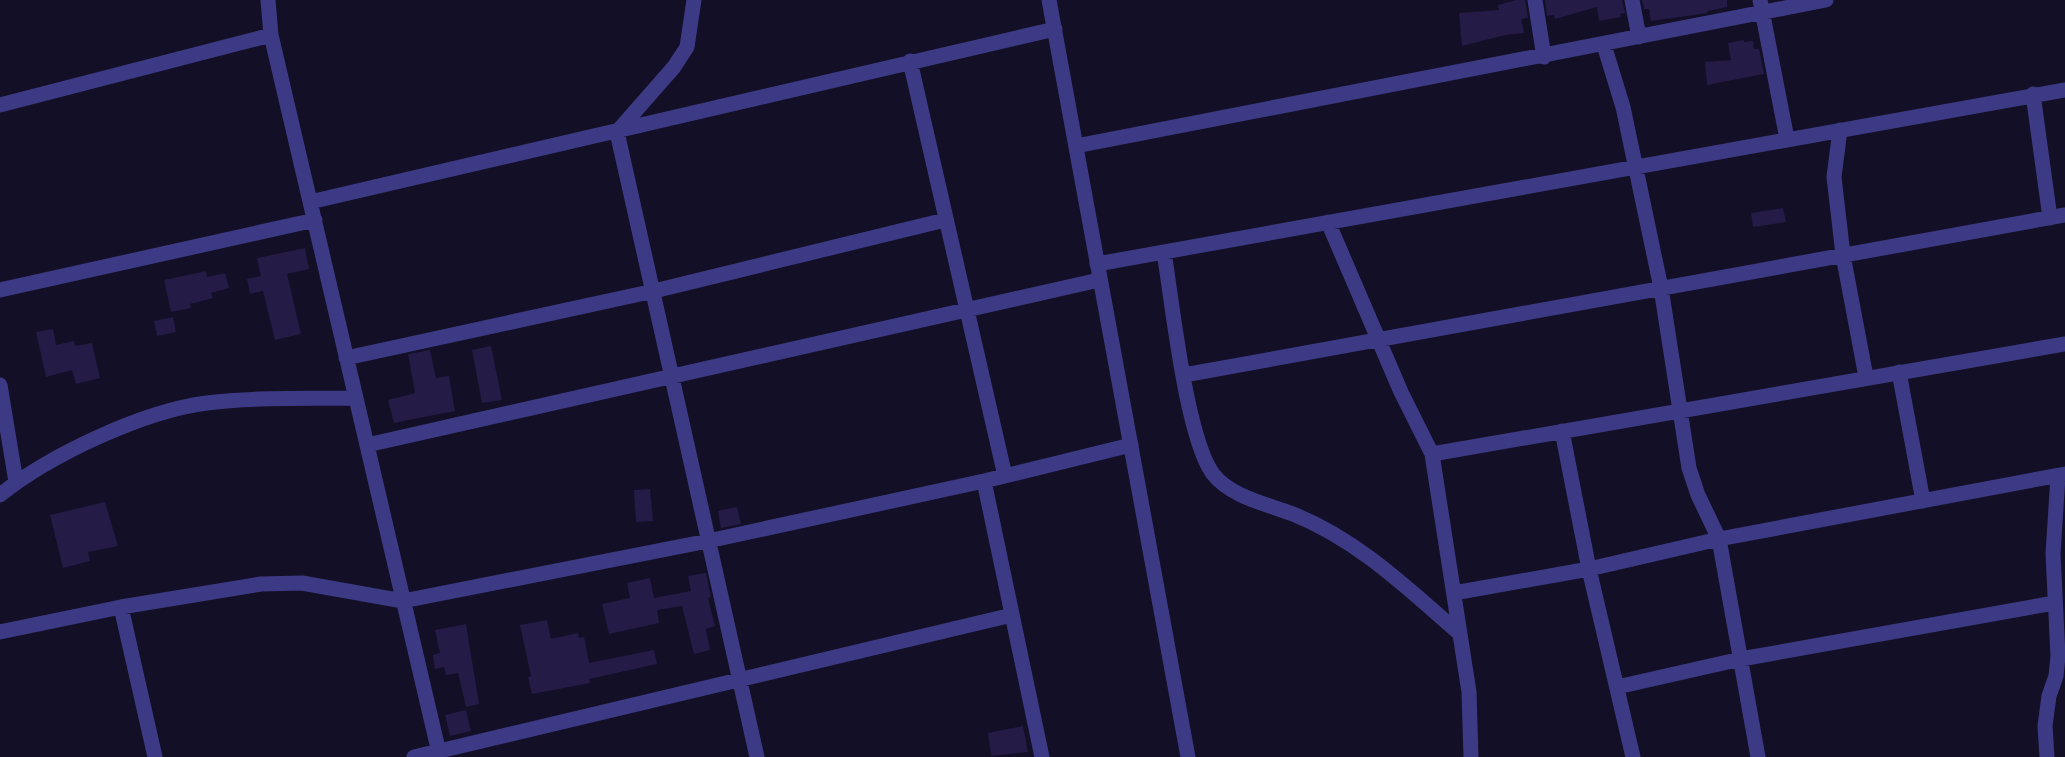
<svg xmlns="http://www.w3.org/2000/svg" width="2065" height="757" viewBox="0 0 2065 757" font-family="Signika,sans-serif">
	<style>
		.building { fill: #241b47 }
		.lines { fill: none; stroke-linecap: round; stroke-linejoin: round }
		.minor { stroke: #3d3a85; stroke-width: 15 }
		.tertiary { stroke: #3d3a85; stroke-width: 15 }
	</style>
	<rect width="100%" height="100%" fill="#130f26"/>
	<path class="building" d="M1516,0h9l3,18 -7,1 3,14 -19,2 -43,11 -3,-33 40,-3 -1,-5z
		M1545,0h77l3,13 -5,1 1,3 -22,4 -2,-14 -42,12 -1,-4 -7,1z
		M1642,0h85v7l-20,4 1,2 -57,8 -2,-12h-5z
		M1744,40v2l9,-1 1,8h5l5,25 -57,11 -2,-23 26,-2 -3,-17z
		M1783,208l3,14 -33,5 -2,-14z
		M305,248l4,21 -22,5 14,60 -26,6 -12,-49 -13,3 -3,-15 14,-3 -4,-18z
		M206,271l1,6 18,-4 4,15 -18,5 2,5 -23,6 1,4 -20,4 -7,-32z
		M173,317l3,15 -19,4 -3,-15z
		M53,329l3,16 18,-4 1,5 17,-3 8,35 -24,6 -4,-14 -26,7 -10,-45z
		M491,346l11,54 -20,3 -10,-53z
		M430,350l6,28 13,-2 6,35 -61,12 -6,-23 27,-7 -7,-39z
		M650,489l3,32 -17,1 -2,-32z
		M105,502l13,44 -30,6 2,9 -27,7 -13,-53z
		M737,507l4,17 -20,4 -3,-17z
		M706,573l5,24 -3,1 7,28 -9,3 4,21 -16,4 -12,-48 -25,4 2,13 -50,11 -7,-30 28,-6 -3,-15 23,-5 4,20 37,-7 -3,-15z
		M547,620l4,19 27,-6 1,5 5,-1 5,26 65,-13 3,14 -68,15 1,4 -58,11 -4,-17 3,-1 -11,-51z
		M466,624l13,80 -13,3 -8,-34 -12,2 -2,-8 -9,2 -2,-14 7,-2 -5,-23z
		M466,710l5,21 -21,5 -5,-21z
		M1023,726l5,26 -37,4 -3,-23z"/>
	<g class="lines">
		<path class="minor" d="M268,0l3,35 169,722
			M694,0l-7,47 -13,20 -57,65 140,625
			M1535,0l9,57
			M1632,0l7,37
			M1760,0l27,139
			M1604,45l19,62 38,181 28,180 9,27 21,44 39,218
			M910,61l95,415
			M2033,94l17,124
			M0,105l271,-70
			M1840,130l-6,47 9,78 23,122
			M1076,146l750,-146
			M310,202l745,-173
			M1328,222l73,170 31,62 37,238 2,65
			M1164,252c8,49 22,185 49,222 18,23 54,30 80,40 65,26 114,74 166,119
			M1097,264l968,-174
			M0,290l315,-70
			M346,358l308,-67 291,-71
			M1899,372l24,129
			M1184,375l881,-160
			M0,385l16,97
			M367,445l732,-165
			M1432,454l633,-110
			M984,481l58,276
			M0,495c50,-40 143,-84 207,-92 48,-6 98,-4 147,-5
			M1454,593l135,-24 -27,-138
			M121,607l34,150
			M0,632l121,-25 140,-23 41,-1 101,18 305,-60 276,-60 147,-36
			M1617,687l124,-28 313,-56
			M414,757l598,-142
			M1633,757l-44,-188 130,-30 346,-65
			M2047,757l-2,-31 4,-30 7,-20 2,-20 -5,-102 5,-78"/>
		<path class="tertiary" d="M1049,0l139,757"/>
	</g>
</svg>
